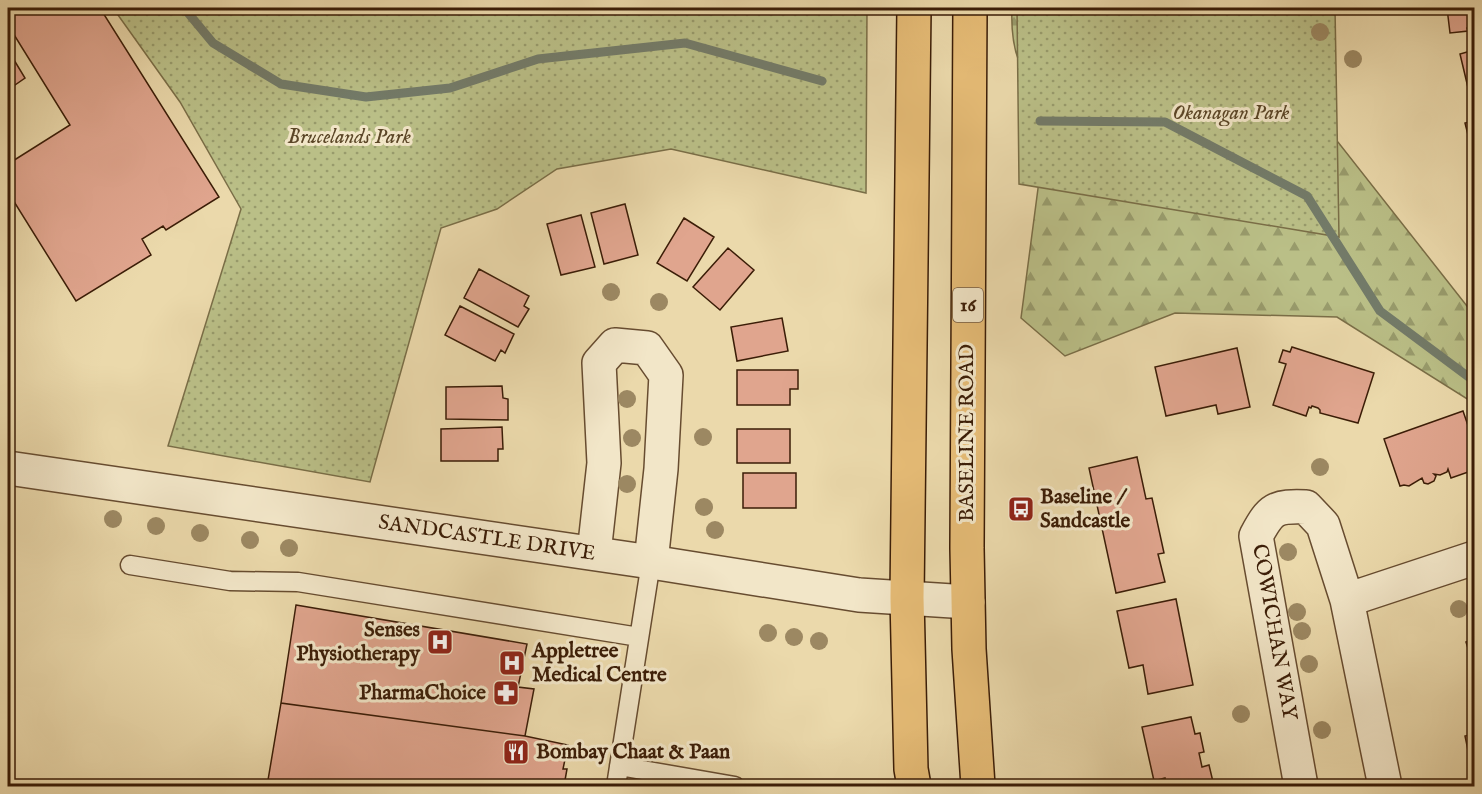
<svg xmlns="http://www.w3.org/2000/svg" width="1482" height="794" viewBox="0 0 1482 794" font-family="'IM FELL English',serif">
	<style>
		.forest { fill: url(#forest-firs); stroke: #7a6e47; stroke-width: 1.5 }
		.park { fill: url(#park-dots); stroke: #7a6e47; stroke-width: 1.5 }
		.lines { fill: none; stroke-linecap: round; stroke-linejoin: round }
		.stream { stroke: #737b69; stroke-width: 9 }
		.building { fill: #e0a58e; stroke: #3b1d07; stroke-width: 1.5 }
		.service-casing { stroke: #674c30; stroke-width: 21 }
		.minor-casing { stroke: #674c30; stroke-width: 36 }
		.tertiary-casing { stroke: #674c30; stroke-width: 36 }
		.primary-casing { stroke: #3b1d07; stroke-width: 36 }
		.service { stroke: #f2e6c8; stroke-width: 18 }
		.minor { stroke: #f2e6c8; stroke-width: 33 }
		.tertiary { stroke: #f2e6c8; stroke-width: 33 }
		.primary { stroke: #e6bc76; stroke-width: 33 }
		.tree { fill: #9c8862 }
		.labels { text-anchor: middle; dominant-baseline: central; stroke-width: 6; stroke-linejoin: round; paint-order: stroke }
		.shield { fill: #f2e6c8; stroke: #725941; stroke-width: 1.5 }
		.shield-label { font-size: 20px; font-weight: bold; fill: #3b1d07 }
		.park-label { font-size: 21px; font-style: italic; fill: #5b4627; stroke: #f2e6c8 }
		.street-label { font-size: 21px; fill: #3b1d07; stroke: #f2e6c8 }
		.poi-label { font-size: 21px; font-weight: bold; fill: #3b1d07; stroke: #f2e6c8; text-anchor: start }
	</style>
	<defs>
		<pattern id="forest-firs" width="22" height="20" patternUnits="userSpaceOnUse" patternTransform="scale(1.5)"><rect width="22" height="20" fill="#babf87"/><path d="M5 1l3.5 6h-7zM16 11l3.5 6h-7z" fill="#989b6c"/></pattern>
		<pattern id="park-dots" width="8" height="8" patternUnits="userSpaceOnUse" patternTransform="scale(1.5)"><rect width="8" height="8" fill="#babf87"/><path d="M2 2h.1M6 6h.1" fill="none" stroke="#989b6c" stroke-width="1.8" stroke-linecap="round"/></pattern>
	</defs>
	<rect width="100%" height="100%" fill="#ebd9ab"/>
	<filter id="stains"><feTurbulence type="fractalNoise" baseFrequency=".00333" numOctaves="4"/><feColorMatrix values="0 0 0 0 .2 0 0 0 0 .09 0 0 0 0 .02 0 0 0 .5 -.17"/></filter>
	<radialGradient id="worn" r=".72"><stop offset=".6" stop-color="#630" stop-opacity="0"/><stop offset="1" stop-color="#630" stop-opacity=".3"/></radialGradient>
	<path class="forest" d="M1012,8h85l105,62 136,72 136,173v99l-5,-14 -132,-83 -162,-4 -110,43 -44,-38 29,-221c-7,-6 -17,-12 -22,-19 -15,-20 -17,-47 -16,-70z"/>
	<path class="park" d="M113,8h754l-1,185 -195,-44 -114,20 -60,40 -56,19 -71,254 -202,-36 73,-237 -61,-107z
		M1017,8h318l4,229 -320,-53z"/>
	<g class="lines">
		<path class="stream" d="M184,8l29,35 68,41 85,13 84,-9 88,-29 147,-16 137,38
			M1040,121l125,1 142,74 73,115 94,70"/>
	</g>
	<path class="building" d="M8,8h92l119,189 -53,33 -3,-4 -21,13 9,16 -75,46 -68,-109v-28l62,-39 -62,-100z
		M1447,8h27v19l-7,1 1,3 -18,2z
		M8,50l17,28 -10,7 -5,-2 -2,2z
		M1474,50v63l-14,-59z
		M1474,121v13l-6,1 -3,-12z
		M1474,170v19l-4,-18z
		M1474,198v23l-1,1 -5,-22z
		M625,204l13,51 -34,9 -13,-51z
		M581,215l14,52 -34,8 -14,-51z
		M684,218l30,19 -27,44 -30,-18z
		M728,248l26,22 -34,40 -27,-23z
		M479,269l50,27 -5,10 5,3 -11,18 -54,-29z
		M460,306l54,28 -9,19 -4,-3 -6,11 -50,-26z
		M782,318l6,33 -51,10 -6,-34z
		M1292,347l82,26 -16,50 -38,-10v-3l-2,-2 -6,-2 -1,2 -2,-1 -3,9 -33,-11 13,-41 -7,-2 4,-12 7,2z
		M1237,348l13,59 -32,7 -2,-9 -50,11 -11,-49z
		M737,370h61v19h-8v16h-53z
		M502,386l1,12 5,1v21l-62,-1v-32z
		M1463,411l11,32v27l-23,8 -3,-9 -1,3 -7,3 -6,-1 2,2 -2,5 -6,3 -4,-1 -2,-5 -13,8 -5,-1 -4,1 -16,-47z
		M502,427l1,22h-5v12h-57v-32z
		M737,429h53v34h-53z
		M1137,457l9,42 6,-1 12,55 -6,1 7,28 -49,11 -27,-125z
		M743,473h53v35h-53z
		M1176,599l17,86 -45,9 -5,-29 -14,3 -12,-57z
		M296,605l231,39 -9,43 16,2 -9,47 -244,-33z
		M1474,639v29l-8,-26z
		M281,703l244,33 43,9 -5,24h4l-3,17h-297z
		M1191,717l4,17 5,-1 4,19 -5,1 3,14 7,-2 5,21h-47l-2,-8 -11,3 -12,-54z
		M1474,734v40h-1l-8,-38z"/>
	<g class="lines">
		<defs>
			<path id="service" d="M130,565l100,16 68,1 341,55
				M619,766l116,20
				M616,786l35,-224"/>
			<path id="minor" d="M594,553l10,-90 -5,-100 16,-18 32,3 19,27 -5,94 -10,93
				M1347,600l127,-42
				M1301,786l-45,-250c15,-28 19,-30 50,-29l17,18 24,75 38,186"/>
			<g id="tertiary">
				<path id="s1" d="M8,468l643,94 208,33 109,7"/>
			</g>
			<path id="primary" d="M970,8l-3,540 2,101 9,137
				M914,786l-3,-17 -4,-171 7,-590"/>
		</defs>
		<use href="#service" class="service-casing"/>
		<use href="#minor" class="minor-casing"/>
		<use href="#tertiary" class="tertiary-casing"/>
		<use href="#primary" class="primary-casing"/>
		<use href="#service" class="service"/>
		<use href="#minor" class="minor"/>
		<use href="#tertiary" class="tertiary"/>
		<use href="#primary" class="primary"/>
	</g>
	<g class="tree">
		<circle cx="1320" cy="32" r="9"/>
		<circle cx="1353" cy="59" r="9"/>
		<circle cx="611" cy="292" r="9"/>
		<circle cx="659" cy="302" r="9"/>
		<circle cx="627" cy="399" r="9"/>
		<circle cx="703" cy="437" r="9"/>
		<circle cx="632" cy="438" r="9"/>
		<circle cx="1320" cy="467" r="9"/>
		<circle cx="627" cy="484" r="9"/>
		<circle cx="704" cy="507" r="9"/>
		<circle cx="113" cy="519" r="9"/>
		<circle cx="156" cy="526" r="9"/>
		<circle cx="715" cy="530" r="9"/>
		<circle cx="200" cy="533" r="9"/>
		<circle cx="250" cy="540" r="9"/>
		<circle cx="289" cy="548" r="9"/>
		<circle cx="1288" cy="552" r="9"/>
		<circle cx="1459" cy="609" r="9"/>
		<circle cx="1297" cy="612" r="9"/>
		<circle cx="1302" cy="631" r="9"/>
		<circle cx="768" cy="633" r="9"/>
		<circle cx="794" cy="637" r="9"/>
		<circle cx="819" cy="641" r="9"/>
		<circle cx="1309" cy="664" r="9"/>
		<circle cx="1241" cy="714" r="9"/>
		<circle cx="1322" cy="730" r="9"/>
	</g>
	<defs>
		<symbol id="bus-square" viewBox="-11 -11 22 22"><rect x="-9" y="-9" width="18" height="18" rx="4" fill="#8f2418" stroke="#f2e6c8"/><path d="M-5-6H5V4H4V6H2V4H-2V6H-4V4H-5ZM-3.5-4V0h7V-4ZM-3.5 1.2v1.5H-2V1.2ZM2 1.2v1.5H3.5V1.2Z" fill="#fff"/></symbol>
		<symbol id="hospital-square" viewBox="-11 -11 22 22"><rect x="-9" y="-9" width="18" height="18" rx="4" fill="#8f2418" stroke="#f2e6c8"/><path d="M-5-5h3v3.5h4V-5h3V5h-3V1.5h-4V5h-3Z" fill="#fff"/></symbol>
		<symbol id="pharmacy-square" viewBox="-11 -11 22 22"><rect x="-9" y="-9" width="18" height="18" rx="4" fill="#8f2418" stroke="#f2e6c8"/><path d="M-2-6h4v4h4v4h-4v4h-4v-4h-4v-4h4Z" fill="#fff"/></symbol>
		<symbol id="restaurant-square" viewBox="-11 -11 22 22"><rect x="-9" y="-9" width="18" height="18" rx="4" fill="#8f2418" stroke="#f2e6c8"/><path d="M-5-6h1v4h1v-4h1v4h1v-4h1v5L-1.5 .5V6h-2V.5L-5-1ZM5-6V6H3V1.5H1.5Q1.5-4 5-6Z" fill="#fff"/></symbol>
	</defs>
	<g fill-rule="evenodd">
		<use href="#bus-square" x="1006" y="494" width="30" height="30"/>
		<use href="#hospital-square" x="425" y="627" width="30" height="30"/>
		<use href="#hospital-square" x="497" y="648" width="30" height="30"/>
		<use href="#pharmacy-square" x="491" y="678" width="30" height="30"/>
		<use href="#restaurant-square" x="501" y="737" width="30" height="30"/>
	</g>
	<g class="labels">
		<rect class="shield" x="953" y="288" width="30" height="34" rx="4.5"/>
		<g class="shield-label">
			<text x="968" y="305">16</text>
		</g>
		<g class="park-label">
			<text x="1231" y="113">Okanagan Park</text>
			<text x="349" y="137">Brucelands Park</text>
		</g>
		<g class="street-label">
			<text transform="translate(967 433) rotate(-90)">BASELINE ROAD</text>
			<text stroke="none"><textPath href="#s1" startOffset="484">SANDCASTLE DRIVE</textPath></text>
			<text transform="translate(1274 632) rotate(80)">COWICHAN WAY</text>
		</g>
		<g class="poi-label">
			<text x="1040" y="497">Baseline /<tspan x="1040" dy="24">Sandcastle</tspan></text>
			<text x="420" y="630" text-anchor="end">Senses<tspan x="420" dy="24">Physiotherapy</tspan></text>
			<text x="532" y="651">Appletree<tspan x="532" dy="24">Medical Centre</tspan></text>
			<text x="486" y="693" text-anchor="end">PharmaChoice</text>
			<text x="536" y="752">Bombay Chaat &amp; Paan</text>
		</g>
	</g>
	<rect width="1482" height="794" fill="none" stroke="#ebd9ab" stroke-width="30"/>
	<rect x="9" y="9" width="1464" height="776" fill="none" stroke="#3b1d07" stroke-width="3"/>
	<rect x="15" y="15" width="1452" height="764" fill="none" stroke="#3b1d07" stroke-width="1.5"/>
	<rect width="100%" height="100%" filter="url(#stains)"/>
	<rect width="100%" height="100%" fill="url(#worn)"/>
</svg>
